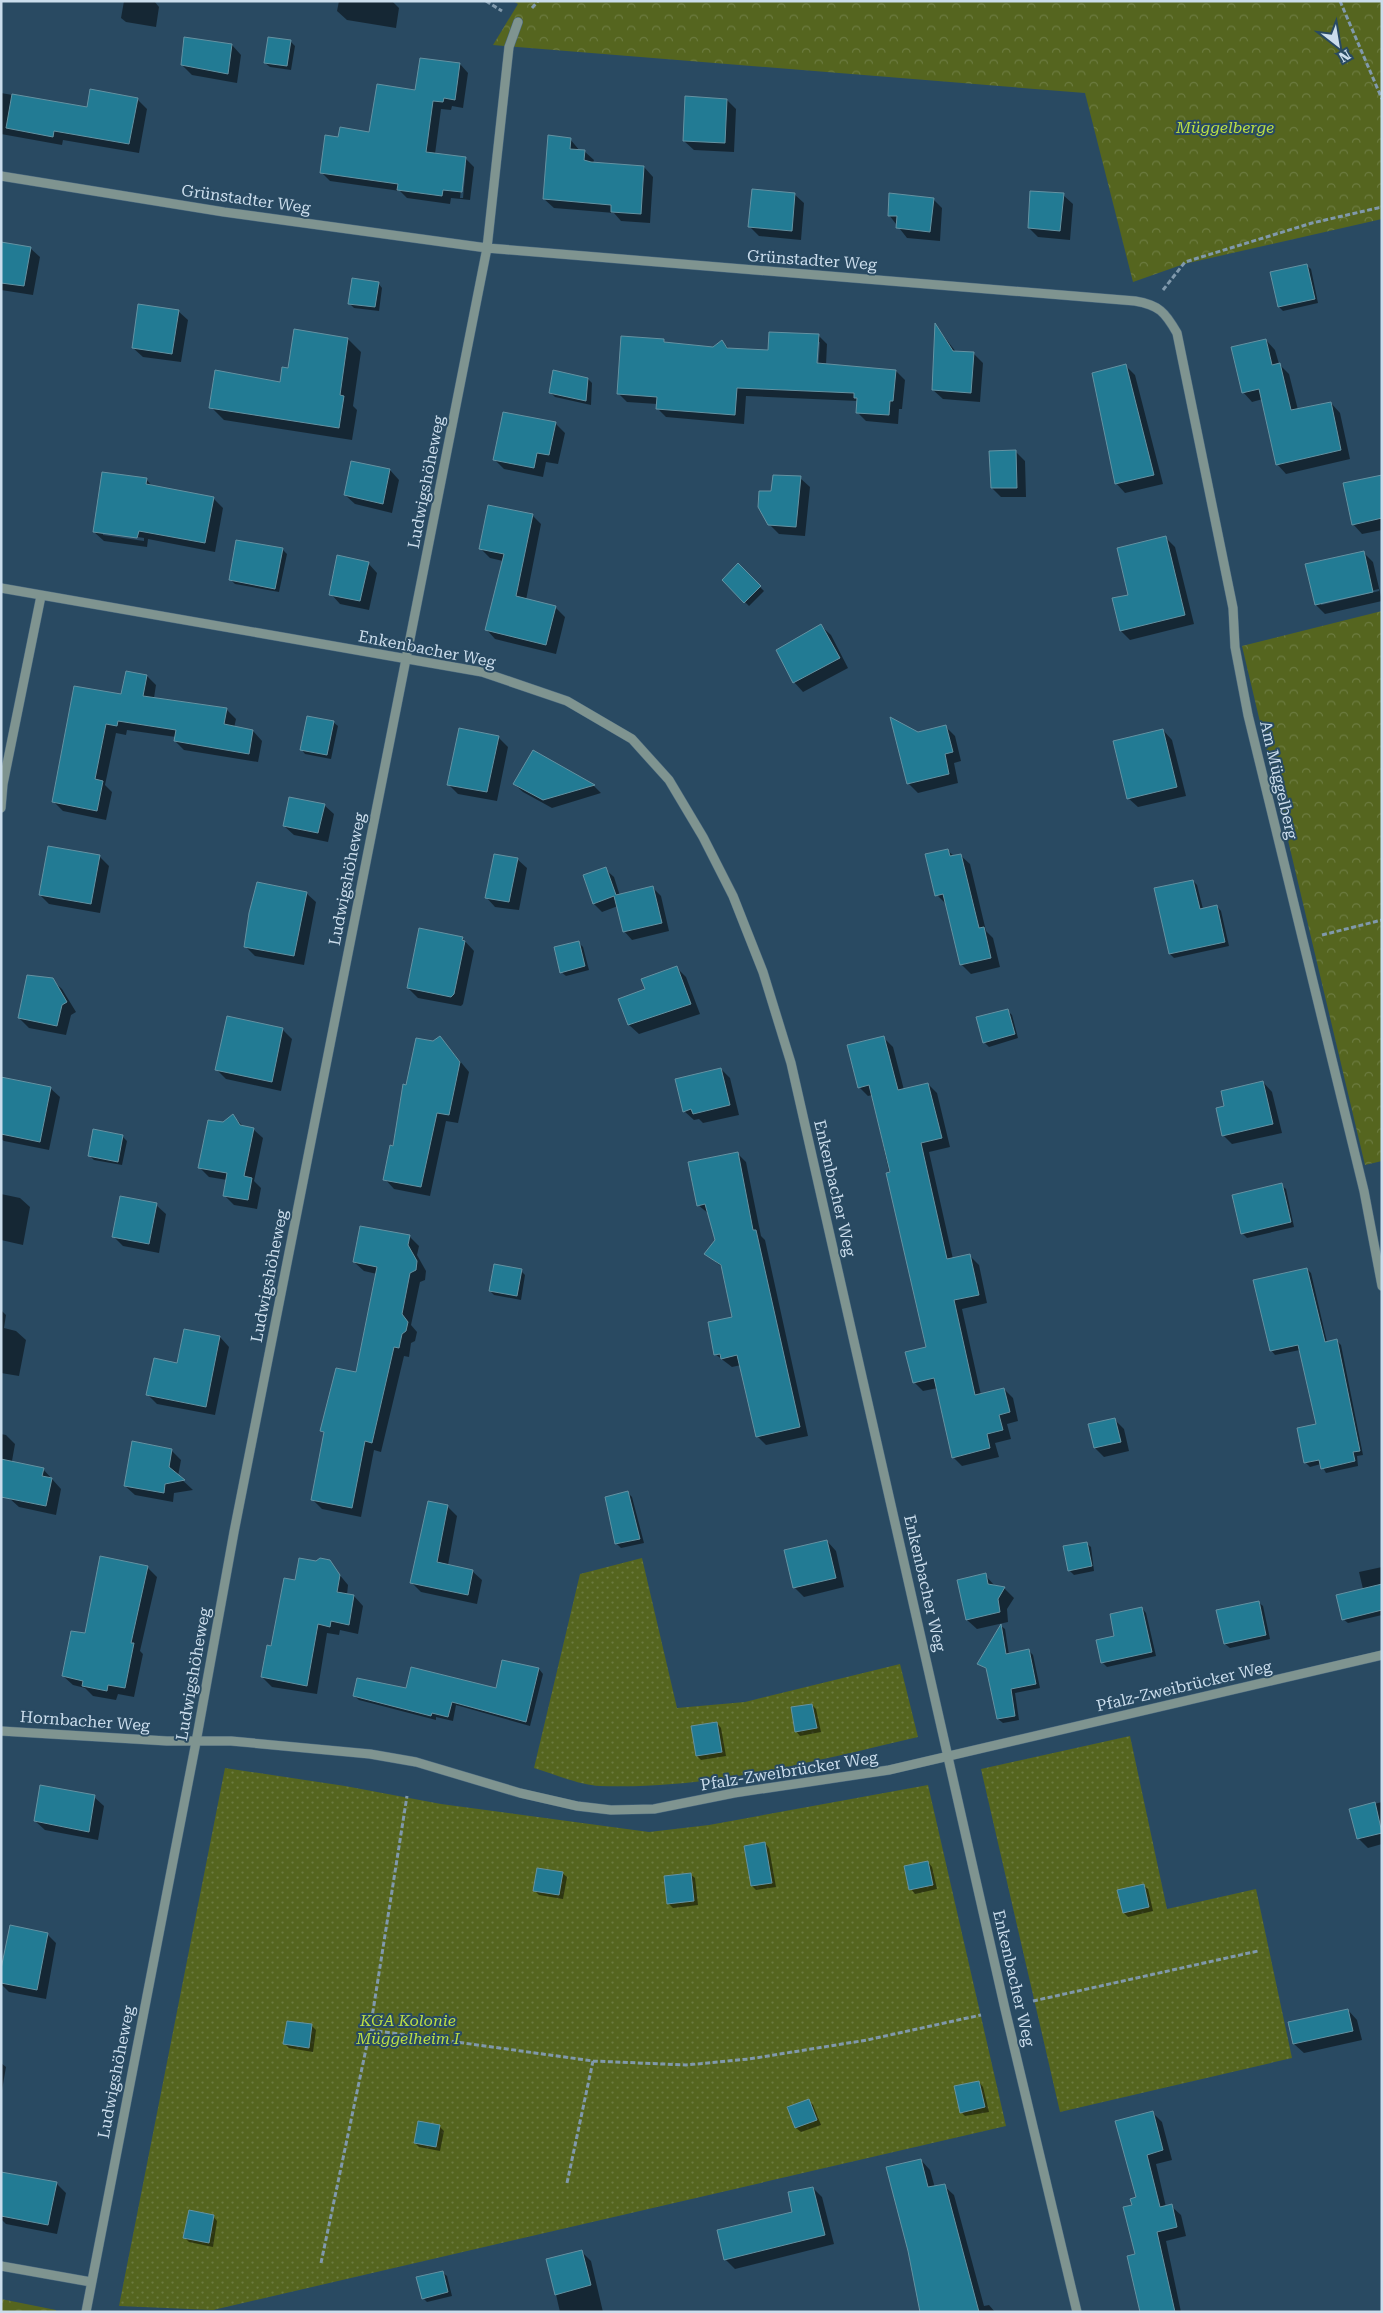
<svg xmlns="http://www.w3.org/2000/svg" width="1383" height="2313" viewBox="0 0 1383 2313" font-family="'Roboto Serif',serif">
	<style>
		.grass { fill: url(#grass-dots) }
		.forest { fill: url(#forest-crowns) }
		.shadow { fill: #0007; fill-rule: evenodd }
		.building { fill: #227b94; stroke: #6492a2 }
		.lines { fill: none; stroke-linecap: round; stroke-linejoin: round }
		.minor-casing { stroke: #49677e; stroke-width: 10 }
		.path { stroke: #8099ac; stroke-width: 3; stroke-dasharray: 5 2.5; stroke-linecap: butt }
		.minor { stroke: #7f9490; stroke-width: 9 }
		.labels { text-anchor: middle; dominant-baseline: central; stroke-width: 4; stroke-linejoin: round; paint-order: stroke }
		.park-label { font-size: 16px; font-style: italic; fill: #bbde44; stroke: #294a62 }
		.street-label { font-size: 16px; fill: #cbddec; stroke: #294a62 }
	</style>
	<defs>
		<pattern id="grass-dots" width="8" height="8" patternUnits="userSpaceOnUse" patternTransform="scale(1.25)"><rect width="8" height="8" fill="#55651f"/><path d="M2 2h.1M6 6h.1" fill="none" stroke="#6c7b40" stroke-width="1.8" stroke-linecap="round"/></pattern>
		<pattern id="forest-crowns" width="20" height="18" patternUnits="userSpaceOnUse" patternTransform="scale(1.25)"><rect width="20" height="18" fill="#55651f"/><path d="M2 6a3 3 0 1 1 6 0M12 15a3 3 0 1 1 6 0" fill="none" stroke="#6c7b40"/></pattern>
	</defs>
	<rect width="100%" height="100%" fill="#294a62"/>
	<path class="grass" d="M642,1558l35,150 68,-6 155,-38 18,73c-103,24 -211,53 -318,49 -21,-1 -46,-12 -66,-18l46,-194z
		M1130,1736l37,173 89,-20 36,169 -232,54 -79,-343z
		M225,1768l120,18 96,18 208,28 60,-7 219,-40 78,341 -793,184 -94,-4z"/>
	<path class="forest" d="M513,1h869v218l-198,45 -51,18 -48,-189 -592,-48 25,-41z
		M1382,611v550l-17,4 -123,-519z
		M1,2299l55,11v2h-55z"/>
	<path class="shadow" d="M124,1l31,1 4,5 -3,20 -30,-5 -5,-4z
		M339,1h53l7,7 -3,20 -49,-8 -10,-9z
		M290,41l5,5 -4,24 -21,-3 -5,-4z
		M232,45l9,10 -4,28 -45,-8 -10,-10z
		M460,64l8,9 -5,35 -11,-2 -1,4 -10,-1 -6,45 30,4 9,9 -4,33 -19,-2 -1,6 -43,-6 -7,-7 -70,-10 -8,-8 17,-34 31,-6 46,-42zM464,164h2l-3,34h-3z
		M1,93l87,15 49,-9 10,10 -8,44 -76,-13 -1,5 -61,-11z
		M727,100l9,9 -2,43 -40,-2 -10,-9z
		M570,139l10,12h4l10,9 -1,3 51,4 9,10 -3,46 -29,-2 -7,-8 -60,-5 -10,-9z
		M794,194l10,9 -3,37 -42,-4 -9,-9z
		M1063,195l10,9 -3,36 -32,-3 -9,-9z
		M933,199l9,9 -2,33 -33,-3 -18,-23z
		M1,243l29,5 10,9 -7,38 -32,-5z
		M1306,265l5,4 7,34 -35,8 -4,-4z
		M378,283l4,5 -3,23 -25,-3 -4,-4z
		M178,311l10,9 -7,42 -38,-5 -10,-9z
		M936,326l20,26 17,1 10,10 -3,39 -37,-3 -10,-9z
		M818,335l9,9 -1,21 70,6 9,9 -3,29h-3l-1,15 -32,-3 -9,-9 1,-11 -112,-5 -2,28 -78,-7 -9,-9v-4l-30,-2 -9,-9 45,-53 4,4 46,4 9,-6 8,7 40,2zM817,342h3l-2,28h-2z
		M348,339l13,13 -8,54 4,4 -5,30 -128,-20 -13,-13 70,-24 8,-13z
		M1266,340l9,10 4,14 10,10 9,36 33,-7 9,10 10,46 -64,15 -9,-10 -14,-65 -11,3 -9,-10z
		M1125,365l10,10 28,109 -38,9 -9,-10z
		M588,379l4,4 -1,22 -36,-8 -5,-5z
		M555,423l10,10 -7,31 -12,-2 -3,15 -39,-8 -10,-10z
		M1015,451l10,10 1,36h-25l-9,-9z
		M352,462l38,8 9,10 -7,33 -37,-9 -10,-9z
		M1382,476v54l-20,4 -9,-10z
		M800,478l10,9 -5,49 -26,-2 -10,-10 4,-32z
		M146,479l7,8 60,11 10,10 -8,44 -67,-13 -1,8 -43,-6 -10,-9zM103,532l41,6v3l-41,-6z
		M532,515l9,9 -15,76 29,7 10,10 -9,37 -61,-15 -9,-10 17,-68 -13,-3 -9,-9z
		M1166,538l9,9 19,77 -64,16 -9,-9 9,-36z
		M282,549l5,5 -8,38 -44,-8 -5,-5z
		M1363,552l10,10 9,39 -57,13 -9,-9zM1379,589v2l-58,14v-2z
		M368,563l9,10 -8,37 -29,-6 -9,-10z
		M738,565l26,26 -15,15 -26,-26z
		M821,626l10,9 17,33 -45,24 -9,-10z
		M147,676l9,9 -2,13 72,11 10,10 -2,9 19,3 9,10 -4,21 -74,-12 -9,-9 1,-4 -49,-7 -1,5 -10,-2 -11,52 7,7 -6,28 -43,-9 -9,-9 68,-106z
		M333,722l5,4 -7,33 -26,-5 -4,-5z
		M945,726l10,10 6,25 -7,2 4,20 -40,10 -10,-10 10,-50z
		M1163,730l9,10 14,56 -48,11 -10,-9z
		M498,737l10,10 -11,54 -39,-7 -10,-10z
		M534,752l60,34 7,7 -49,15 -29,-16 -9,-8z
		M324,805l10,9 -6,28 -34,-7 -10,-9z
		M49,847l51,10 9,9 -9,47 -51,-9 -9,-9z
		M947,850l7,6 6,-1 10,9 16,67 7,7 7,29 -29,7 -10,-10 -14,-59 -10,-10z
		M517,859l10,9 -8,42 -24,-3 -9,-10z
		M605,869l9,8 6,19 33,-8 8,8 8,35 -37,9 -8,-9 -6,-25 -16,6 -8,-8 -9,-29z
		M1193,881l4,4 6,24 14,-3 4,5 8,35 -55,12 -4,-4z
		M306,893l10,9 -12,63 -49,-9 -10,-10z
		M462,938l12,13 -11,53 -2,2 -43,-8 -10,-10z
		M579,943l4,4 6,23 -23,6 -5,-4z
		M677,968l9,9 14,37 -61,20 -10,-9 -9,-26 27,-9z
		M52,980l10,9 14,23 -5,3 -5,20 -37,-7 -10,-10z
		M1007,1010l5,5 6,23 -29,9 -5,-5z
		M228,1018l55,12 9,9 -11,52 -55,-12 -9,-9z
		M440,1037l29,35 -11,51 -12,-2 -16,75 -36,-7 -9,-10 22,-92 26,-45z
		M884,1038l9,9 11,43 24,-6 9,9 13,54 -21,5 24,107 17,-3 9,9 8,38 -25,6 19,86 23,-6 9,9 5,23 -11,3 4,15 -16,4 4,14 -37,9 -9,-9 -15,-69 -15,3 -9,-9 14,-34 -56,-253 -4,1 -9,-9z
		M721,1069l9,9 9,37 -36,8 -4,-4 -5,1 -10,-9z
		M1263,1082l9,10 10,41 -50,11 -9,-9 2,-28z
		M50,1088l10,9 -11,53 -45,-9 -3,-2v-44z
		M233,1116l11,11 9,2 10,9 -9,43 7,7 -4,21 -23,-4 -10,-10 3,-15 -18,-3 -10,-10 24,-43z
		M122,1136l5,5 -5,24 -28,-5 -5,-5z
		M737,1153l9,9 15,74 4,4 43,196 -42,9 -9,-9 -16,-71 -9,2 -17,-13 19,-36 -11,-50 -17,-14 11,-14 -8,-26 -11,-9z
		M1281,1185l5,4 8,38 -47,11 -4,-4 -9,-38z
		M1,1194l19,4 10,9 -7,38 -22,-5z
		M156,1205l10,9 -7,39 -36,-7 -10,-10z
		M409,1236l10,10 -2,9 9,16 -1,9 -5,2 -9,43 6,7 -2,9 -4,2 -2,14 -5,-1 -23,96 -7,-2 -13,67 -39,-8 -10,-10 13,-65 -3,-3 35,-57 20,-100 -13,-3 -10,-9z
		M1307,1269l4,4 16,69 9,-2 5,5 22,110 -6,1 1,10 -32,7 -5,-9 -11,3 -5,-5 12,-37 -17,-75 -25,5 -4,-5z
		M521,1271l4,4 -4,25 -27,-5 -4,-4z
		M1,1310l5,5 -2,13 12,3 10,9 -7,36 -18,-3z
		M220,1337l9,10 -14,68 -58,-11 -10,-10 31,-30z
		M1114,1419l10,10 5,22 -25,6 -9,-9z
		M1,1434l5,1 9,9 -6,34 -8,-2z
		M171,1450l10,10 -3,16 15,14 -19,3 -1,9 -38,-7 -10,-9z
		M43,1469l18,20 -5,26 -37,-8 -10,-9z
		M628,1493l4,4 12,46 -23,5 -5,-5z
		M447,1506l10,10 -9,49 24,6 10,9 -5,24 -56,-12 -10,-10z
		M827,1541l9,10 8,36 -40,10 -10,-10z
		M1086,1543l5,4 3,24 -20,4 -5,-5z
		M329,1562l19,23 -1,10 7,1 9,10 -5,28 -18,-4 -1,5 -12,-2 -10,61 -45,-7 -10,-10 34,-95 20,-19z
		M147,1567l10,10 -17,74 3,3 -9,43 -16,-3 -2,6 -23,-4 -8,-8 -12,-3 -10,-9 23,-41z
		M1382,1567v48l-34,8 -5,-4 20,-30 -4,-17z
		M985,1575l10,11 9,2 10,10 -7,11 1,13 -31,7 -10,-9 -9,-39z
		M1258,1602l5,4 7,33 -40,9 -5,-4z
		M1142,1608l4,5 10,43 -49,11 -5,-5z
		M1001,1626l4,3 4,26 20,-4 4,4 7,33 -25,5 4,27 -16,3 -5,-4 -10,-49 -9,-6z
		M503,1662l36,7 4,5 -13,52 -74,-21 -3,16 -17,-4v3l-77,-20 -5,-4 143,-7z
		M812,1705l4,4 5,23 -21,4 -4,-5z
		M717,1723l4,5 5,28 -25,4 -4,-4z
		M94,1797l10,9 -6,34 -53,-10 -10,-9z
		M1382,1802v42l-14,4 -9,-9 -8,-29z
		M765,1843l4,5 7,39 -20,3 -4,-4z
		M928,1862l4,5 5,22 -22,5 -4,-5z
		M562,1873l5,4 -4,22 -24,-4 -4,-4z
		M690,1874l5,4 3,27 -25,3 -4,-4z
		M1143,1885l5,4 5,22 -25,6 -4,-4z
		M47,1934l9,9 -10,56 -37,-7 -8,-8v-8z
		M1348,2010l9,10 5,20 -58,13 -10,-9z
		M311,2025l5,5 -3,22 -24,-4 -5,-5z
		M1,2063l5,4 -5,29z
		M979,2082l4,5 6,25 -24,4 -4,-4z
		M809,2101l4,4 8,20 -20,7 -5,-4 -7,-20z
		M1152,2112l10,10 10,38 -16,4 10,43 5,-1 10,9 5,21 -20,5 15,71h-40l-5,-57 1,-57z
		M439,2126l5,5 -4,20 -21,-4 -4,-4z
		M921,2160l9,10 5,18 9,-2 10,9 30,111 5,-1 6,7h-61z
		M57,2184l9,9 -9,41 -51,-10 -5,-5v-29z
		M813,2188l9,9 12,47 -99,25 -10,-10 69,-46z
		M213,2216l4,5 -4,26 -24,-5 -4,-4z
		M581,2251l10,10 12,51h-43l-12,-52z
		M442,2272l5,4 5,20 -25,6 -4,-4z"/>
	<path class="building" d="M184,37l48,7 -4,30 -47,-9z
		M268,37l23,3 -4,26 -23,-3z
		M420,58l40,5 -5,37 -11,-2 -1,4 -10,-1 -7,51 40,5 -4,35 -19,-2 -1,6 -45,-6 1,-6 -78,-11 5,-38 13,2 2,-10 29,5 8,-48 38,6z
		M90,89l48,9 -9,46 -75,-13 -1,6 -47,-9 6,-34 75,13z
		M685,96l42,3 -2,44 -42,-2z
		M548,135l23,3 -1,11 15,1 -1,10 7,2 53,4 -3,48 -30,-2v-7l-68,-6z
		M752,189l43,4 -3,38 -44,-4z
		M1030,191l34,2 -4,38 -32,-3z
		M889,193l45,5 -4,34 -34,-4 1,-12h-9z
		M1,242l30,5 -7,39 -23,-3z
		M1307,264l8,35 -37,8 -8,-35z
		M352,278l27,4 -4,25 -27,-3z
		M138,304l41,6 -7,44 -40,-6z
		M935,323l18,28 21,1 -3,41 -39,-3z
		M294,329l54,9 -8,57 4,1 -5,32 -130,-20 6,-38 65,12 2,-15 6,1z
		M769,332l50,2 -2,29 79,7 -3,31h-3l-1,14 -33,-2 1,-15h-3v-5l-117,-5 -2,27 -79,-6 1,-12 -40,-3 4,-58 43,3v3l49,5 9,-7 5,8 41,2z
		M1266,339l6,26 8,-2 11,47 40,-8 10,48 -65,15 -17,-76 -17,4 -11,-46z
		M1126,364l28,111 -39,9 -23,-111z
		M553,370l35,8 -2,23 -37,-8z
		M503,412l53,10 -7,33 -12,-2 -3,15 -41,-8z
		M1016,450l1,38h-26l-2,-37z
		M351,461l39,8 -7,35 -39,-9z
		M102,472l45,6 -1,6 68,13 -9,46 -66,-12 -2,7 -44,-6z
		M773,475l28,1 -5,51 -28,-2 -10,-18 1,-16h12z
		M1382,475v43l-30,7 -9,-42z
		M488,505l45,9 -17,82 40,10 -10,39 -61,-15 19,-76 -25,-5z
		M1166,536l19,79 -65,16 -8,-33 16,-3 -11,-47z
		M236,540l47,8 -8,41 -46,-9z
		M1364,551l9,41 -58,13 -10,-41z
		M337,555l32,7 -9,39 -31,-6z
		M738,563l23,23 -17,17 -22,-23z
		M821,624l19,34 -47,25 -17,-33z
		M126,671l21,4 -4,21 84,12 -3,16 29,6 -4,24 -75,-13 2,-11 -58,-9 -1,5 -11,-2 -11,55 8,2 -6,30 -45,-9 22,-116 47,8z
		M307,716l27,5 -7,34 -27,-5z
		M890,717l28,15 28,-7 7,27 -8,2 4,20 -42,10z
		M459,728l40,8 -12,56 -40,-7z
		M1163,729l14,58 -50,12 -14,-58z
		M533,750l62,35 -52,15 -30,-16z
		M289,797l36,7 -7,29 -35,-7z
		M48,846l52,9 -9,49 -52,-9z
		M948,849l2,7 11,-2 18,74 5,-1 7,31 -31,7 -17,-71 -8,2 -10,-42z
		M494,854l24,4 -9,44 -24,-4z
		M606,867l10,28 37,-9 9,37 -39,9 -9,-36 -21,8 -10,-29z
		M1193,880l7,29 17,-4 8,37 -56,12 -15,-66z
		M257,882l50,10 -13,64 -50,-9 5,-34z
		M419,928l44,9 -1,3 3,1 -11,53 -3,3 -44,-9z
		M579,941l6,25 -25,7 -6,-26z
		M677,966l14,38 -63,21 -10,-26 27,-10 -4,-10z
		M27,975l26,3 14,24 -5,3 -5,21 -39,-8z
		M1008,1009l7,25 -32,9 -7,-26z
		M227,1016l56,12 -11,54 -57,-12z
		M440,1036l20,26 -11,53 -12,-2 -16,74 -38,-7 7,-35 3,1 10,-62 3,1 10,-47 17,3z
		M884,1036l14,54 30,-7 14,55 -21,5 26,116 23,-5 9,41 -25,5 21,95 29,-7 6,24 -11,3 4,15 -16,4 3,14 -38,10 -18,-80 -21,5 -8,-31 21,-5 -40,-174 4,-1 -21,-87 -11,3 -11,-43z
		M721,1068l9,37 -37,9 -2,-5 -8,3 -8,-33z
		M1,1077l50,10 -11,55 -39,-8z
		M1263,1081l10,43 -51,12 -6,-28 8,-2 -3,-15z
		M233,1114l7,11 14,3 -10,48 8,2 -4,22 -25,-4 4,-23 -29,-5 10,-48 15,2z
		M93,1129l30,6 -5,27 -30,-6z
		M738,1152l15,78h3l44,197 -44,10 -19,-82 -16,4 -1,-5 -6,1 -6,-33 24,-5 -11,-52 -17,-11 11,-14 -10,-36 -8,2 -9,-44z
		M1282,1183l9,39 -50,12 -9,-39z
		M120,1196l37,7 -8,41 -37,-7z
		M360,1226l50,9 -2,10 9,16 -1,9 -6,3 -8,41 6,8 -2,9 -4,3 -3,14 -5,-1 -22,96 -7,-2 -13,67 -41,-8 13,-68 -4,-1 16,-63 20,4 21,-105 -24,-5z
		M494,1264l28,5 -5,27 -28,-5z
		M1307,1268l18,74 12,-3 23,112 -7,1 2,9 -34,8 -2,-9 -15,3 -7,-35 19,-4 -18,-79 -28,6 -17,-71z
		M184,1329l36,7 -14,71 -60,-12 8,-37 23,5z
		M1115,1418l6,24 -27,6 -6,-24z
		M132,1441l40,8 -3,18 16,13 -20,4 -1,9 -40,-7z
		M1,1459l43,9 -2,8 10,2 -6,28 -45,-9z
		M628,1491l12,48 -25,5 -10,-47z
		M428,1501l20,4 -11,57 36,8 -5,25 -58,-12z
		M827,1540l9,38 -43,10 -9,-38z
		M1087,1542l5,24 -24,5 -5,-25z
		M100,1556l48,10 -17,77h3l-9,45 -17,-3 -1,6 -25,-5 1,-5 -21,-5 9,-45 14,2z
		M299,1558l17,3 4,-3 10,2 10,15 -3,17 17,3 -5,30 -18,-4 -1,6 -12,-3 -11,62 -46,-9 6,-32 4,1 13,-68 11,2z
		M986,1573l2,11 17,3 -7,12 2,13 -34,8 -9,-40z
		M1382,1584v26l-40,10 -6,-25z
		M1259,1601l7,34 -42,9 -8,-34z
		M1142,1607l10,45 -51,11 -5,-23 18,-4 -4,-22z
		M1001,1624l5,30 23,-5 7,35 -25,5 4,27 -18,3 -11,-51 -9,-4z
		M502,1660l37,8 -13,54 -74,-20 -4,15 -16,-4 -1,3 -78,-20 4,-18 49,10 5,-21 85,21z
		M812,1704l5,24 -22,4 -4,-25z
		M717,1722l5,30 -26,4 -5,-30z
		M40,1785l55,10 -6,37 -55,-11z
		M1375,1802l7,31 -25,6 -8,-30z
		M765,1842l7,41 -21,3 -7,-40z
		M928,1861l5,24 -24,5 -5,-24z
		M537,1868l26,4 -4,23 -26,-4z
		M691,1873l3,28 -27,3 -3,-28z
		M1144,1884l5,23 -26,6 -6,-23z
		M10,1925l38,8 -11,57 -36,-7v-14z
		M1348,2009l5,22 -60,13 -5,-22z
		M287,2021l25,3 -3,24 -26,-4z
		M979,2081l6,26 -25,6 -6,-27z
		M809,2099l8,21 -22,8 -8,-21z
		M1153,2111l10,39 -16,5 13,52 12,-3 5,23 -20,5 18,80h-35l-13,-56 8,-2 -12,-47 9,-2 -2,-6 6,-2 -21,-76z
		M418,2121l22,4 -4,22 -22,-4z
		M921,2159l7,28 17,-3 34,128h-59l-12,-61 -22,-84z
		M1,2172l56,10 -9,43 -47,-9z
		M813,2187l12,48 -101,25 -7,-30 75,-18 -4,-20z
		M189,2210l25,5 -5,28 -26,-5z
		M582,2250l9,35 -36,10 -9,-36z
		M443,2271l5,21 -26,7 -6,-22z"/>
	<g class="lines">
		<defs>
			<path id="minor" d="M1,176l223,36 263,36 648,53c24,4 30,11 42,32l56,275 2,39 13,68 116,476 18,95
				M1,588l481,84 85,29 65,38 37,41 34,57 30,59 30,76 28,91 214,946 72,303
				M1,808l2,-24 38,-188
				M1,1731l166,10h64l139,13 46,8 104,31 57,13 34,4 43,-1 80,-16 155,-23 493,-115
				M1,2266l90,16
				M86,2312l110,-570 38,-210 253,-1284 22,-201 9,-25"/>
		</defs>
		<use href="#minor" class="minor-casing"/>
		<path class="path" d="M486,1l16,10
			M1340,1l42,98
			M532,8l6,-7
			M1163,290l22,-28 127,-39 70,-16
			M1322,935l60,-15
			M1033,2001l225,-50
			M370,2030l223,31 93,4 63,-6 118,-19 114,-25
			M567,2183l26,-122
			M321,2263l49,-233 37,-234"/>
		<use href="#minor" class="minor"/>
	</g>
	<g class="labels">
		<g class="park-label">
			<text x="1225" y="127">Müggelberge</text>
			<text x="408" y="2020">KGA Kolonie<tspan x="408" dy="18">Müggelheim I</tspan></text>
		</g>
		<g class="street-label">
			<text transform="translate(246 199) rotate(8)">Grünstadter Weg</text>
			<text transform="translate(812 260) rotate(4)">Grünstadter Weg</text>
			<text transform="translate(426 482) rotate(-79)">Ludwigshöheweg</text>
			<text transform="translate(427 649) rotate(11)">Enkenbacher Weg</text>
			<text transform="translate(1279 780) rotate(77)">Am Müggelberg</text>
			<text transform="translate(347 879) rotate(-79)">Ludwigshöheweg</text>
			<text transform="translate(835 1188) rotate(77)">Enkenbacher Weg</text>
			<text transform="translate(269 1276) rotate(-79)">Ludwigshöheweg</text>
			<text transform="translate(925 1583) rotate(77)">Enkenbacher Weg</text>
			<text transform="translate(193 1674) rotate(-80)">Ludwigshöheweg</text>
			<text transform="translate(1184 1686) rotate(-13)">Pfalz-Zweibrücker Weg</text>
			<text transform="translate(85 1721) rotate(4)">Hornbacher Weg</text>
			<text transform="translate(789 1771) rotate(-9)">Pfalz-Zweibrücker Weg</text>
			<text transform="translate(1014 1978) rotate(77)">Enkenbacher Weg</text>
			<text transform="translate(116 2072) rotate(-79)">Ludwigshöheweg</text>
		</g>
	</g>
	<rect width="1383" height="2313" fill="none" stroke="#cbddec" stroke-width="5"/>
	<g transform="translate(1338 45) rotate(149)" stroke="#294a62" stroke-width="4" paint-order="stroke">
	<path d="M0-4L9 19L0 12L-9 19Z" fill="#cbddec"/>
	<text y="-8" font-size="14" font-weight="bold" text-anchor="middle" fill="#cbddec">N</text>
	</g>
</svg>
